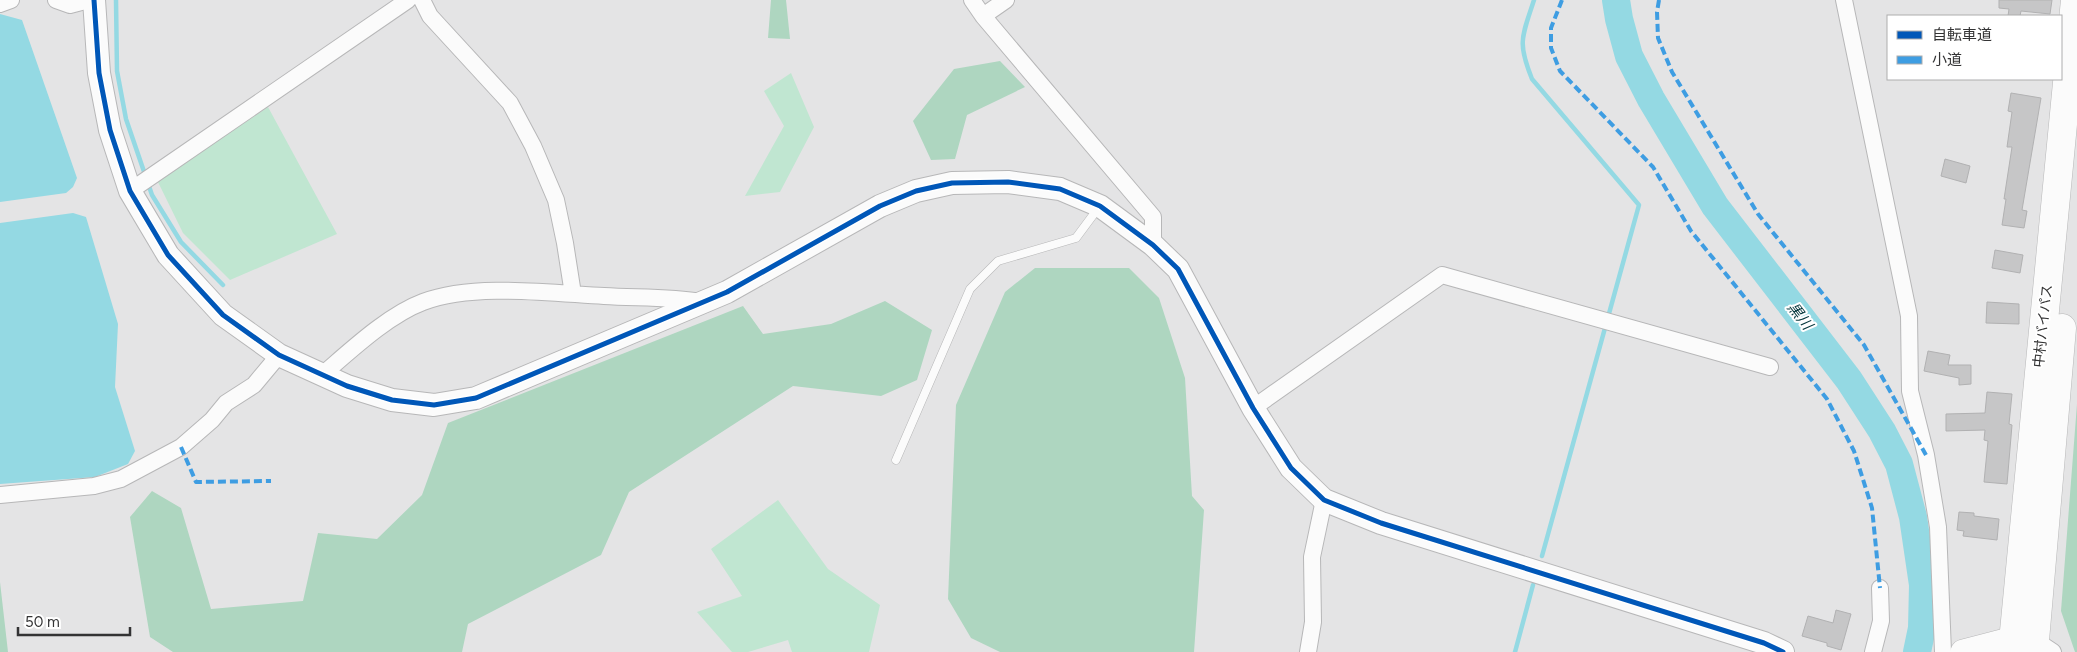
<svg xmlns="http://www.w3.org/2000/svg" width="2077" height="652" viewBox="0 0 2077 652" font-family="Figtree,'Noto Sans JP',sans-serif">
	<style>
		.green { fill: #c0e6d1 }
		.forest { fill: #aed6c0 }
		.water { fill: #94d9e3 }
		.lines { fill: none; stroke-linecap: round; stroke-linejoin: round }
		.stream { stroke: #94d9e3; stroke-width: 4.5 }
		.river { stroke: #94d9e3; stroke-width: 28 }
		.building { fill: #c6c6c7; stroke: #b1b1b2 }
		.lane-casing { stroke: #b7b7b8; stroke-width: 9 }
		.street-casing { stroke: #b7b7b8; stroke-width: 18 }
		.secondary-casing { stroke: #b7b7b8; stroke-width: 24 }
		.primary-casing { stroke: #b7b7b8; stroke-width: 26 }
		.highway-casing { stroke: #b7b7b8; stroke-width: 29 }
		.lane { stroke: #fbfbfb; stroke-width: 8 }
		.street { stroke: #fbfbfb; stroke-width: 16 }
		.secondary { stroke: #fbfbfb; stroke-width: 22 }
		.primary { stroke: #fbfbfb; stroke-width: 25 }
		.highway { stroke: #fbfbfb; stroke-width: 28 }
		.quiet { stroke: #3e9de2; stroke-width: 4; stroke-dasharray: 8 4; stroke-linecap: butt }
		.cycleway-casing { stroke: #fff; stroke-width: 8 }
		.cycleway { stroke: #0057b8; stroke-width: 5 }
		.labels { text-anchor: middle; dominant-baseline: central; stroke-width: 4; stroke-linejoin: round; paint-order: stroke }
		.street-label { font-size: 14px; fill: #333334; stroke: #fff }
		.water-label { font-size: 15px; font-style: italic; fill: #013339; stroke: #fff }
	</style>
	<rect width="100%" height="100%" fill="#e4e4e5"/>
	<path class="green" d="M791,73l23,54 -34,65 -35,4 39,-70 -20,-35z
		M268,107l69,127 -107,46 -47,-47 -26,-53z
		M778,500l50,69 52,36 -11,47h-77l-4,-12 -40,12h-16l-35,-40 45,-16 -31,-47z"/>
	<path class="forest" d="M771,0h15l4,39 -22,-1z
		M1000,61l25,26 -58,28 -12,44 -24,1 -18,-39 41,-52z
		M1035,268h94l30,30 26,80 7,118 12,14 -10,142h-194l-29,-14 -23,-39 8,-194 49,-113z
		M885,301l47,29 -15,50 -36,16 -88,-10 -164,106 -28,63 -133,69 -6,28h-289l-23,-15 -20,-120 22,-26 29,17 30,101 92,-8 15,-68 59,6 45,-44 26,-72 295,-117 20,28 68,-10z
		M2077,404v248h-2l-14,-41z
		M0,582l8,70h-8z"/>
	<path class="water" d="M0,14l22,6 55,158 -4,9 -7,6 -66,9z
		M73,213l13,4 32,107 -3,63 20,64 -7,13 -33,13 -95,7v-261z"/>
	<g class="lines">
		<path class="stream" d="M116,0l1,71 9,48 26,76 29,47 42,43
			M1534,0c-12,37 -17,42 -2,79l107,126 -97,351
			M1515,652l18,-67"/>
		<path class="river" d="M1616,0l3,19 10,37 22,43 64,107 134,174 33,51 17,33 14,53 10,68 -1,43 -5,24"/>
	</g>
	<path class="building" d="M1999,0h53l-2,14 -29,-3 -1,5h-12l1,-7 -10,-1z
		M2011,93l30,5 -19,112 5,1 -3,17 -22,-3 4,-26h-2l8,-52h-5l5,-35 -4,-1z
		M1945,159l25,7 -4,17 -25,-7z
		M1995,250l28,5 -3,18 -28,-5z
		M1987,302l32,2v20l-33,-1z
		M1928,351l22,4 -2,10h23v19l-12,1v-7l-35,-7z
		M1987,392l25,2 -3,30 3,1 -5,59 -23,-2 4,-41 -4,-1 1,-10 -39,1v-17l39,-1z
		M1959,512l15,1v3l25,3 -2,21 -34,-4 1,-5 -7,-1z
		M1836,610l15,4 -10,36 -14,-4v-3l-25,-7 6,-20 25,7z"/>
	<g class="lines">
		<defs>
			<path id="lane" d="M896,460l74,-171 28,-28 78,-23 23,-31"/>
			<path id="street" d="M56,0l14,5 19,-5
				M422,0l8,16 80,87 23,43 23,54 9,43 8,51
				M972,0l11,16 170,201v28
				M1844,0l65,316 1,75 16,64 12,72 5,125
				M0,4l11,-4
				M983,16l23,-16
				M130,191l278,-191
				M322,375c28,-24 66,-60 101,-73 50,-19 127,-9 181,-6 33,2 66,1 98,6
				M1253,408l189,-133 328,92
				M0,495l94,-9 27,-7 60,-32 31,-27 14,-17 28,-18 25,-30
				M2035,640l18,12
				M1308,652l5,-30 -1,-65 12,-57
				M1873,652l8,-31 -1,-33"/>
			<path id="secondary" d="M94,0l5,73 11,57 20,61 38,64 55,60 56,40 68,31 45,14 42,5 42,-7 251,-106 153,-86 36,-15 36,-8 56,-1 52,7 40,17 53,39 25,24 75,139 38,60 33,32 57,23 383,120 19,9"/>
			<path id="primary" d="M1963,652l50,-13 19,1"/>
			<path id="highway" d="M2012,652l63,-652
				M2034,652l28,-324"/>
		</defs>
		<use href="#lane" class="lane-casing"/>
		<use href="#street" class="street-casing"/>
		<use href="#secondary" class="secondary-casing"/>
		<use href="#primary" class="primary-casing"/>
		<use href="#highway" class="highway-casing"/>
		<use href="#lane" class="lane"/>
		<use href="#street" class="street"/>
		<use href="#secondary" class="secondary"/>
		<use href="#primary" class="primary"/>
		<use href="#highway" class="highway"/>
		<path class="quiet" d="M1562,0l-11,28v20l9,23 93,96 38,64 136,168 27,52 18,57 8,80
			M1659,0l-2,12 1,26 14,34 86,142 106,131 62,110
			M181,447l15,35 75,-1"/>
		<defs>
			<path id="cycleway" d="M94,0l5,73 11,57 20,61 38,64 55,60 56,40 68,31 45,14 42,5 42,-7 251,-106 153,-86 36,-15 36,-8 56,-1 52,7 40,17 53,39 25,24 75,139 38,60 33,32 57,23 383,120 19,9"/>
		</defs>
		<use href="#cycleway" class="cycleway-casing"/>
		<use href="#cycleway" class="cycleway"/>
	</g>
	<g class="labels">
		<g class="street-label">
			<text transform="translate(2043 326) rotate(-84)">中村バイパス</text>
		</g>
		<g class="water-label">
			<text transform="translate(1800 316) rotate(52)">黒川</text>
		</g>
	</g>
	<rect x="1887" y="15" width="175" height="65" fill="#ffffff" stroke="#adadae"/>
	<rect x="1897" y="31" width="25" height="8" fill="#0057b8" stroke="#adadae"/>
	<text x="1932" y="40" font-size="15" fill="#333334">自転車道</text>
	<rect x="1897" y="56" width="25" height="8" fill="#3e9de2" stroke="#adadae"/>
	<text x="1932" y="65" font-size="15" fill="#333334">小道</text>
	<path d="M18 627v8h112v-8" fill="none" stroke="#333334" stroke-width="2.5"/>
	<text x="25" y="627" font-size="15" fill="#333334" stroke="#ffffff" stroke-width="4" paint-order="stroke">50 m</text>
</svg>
